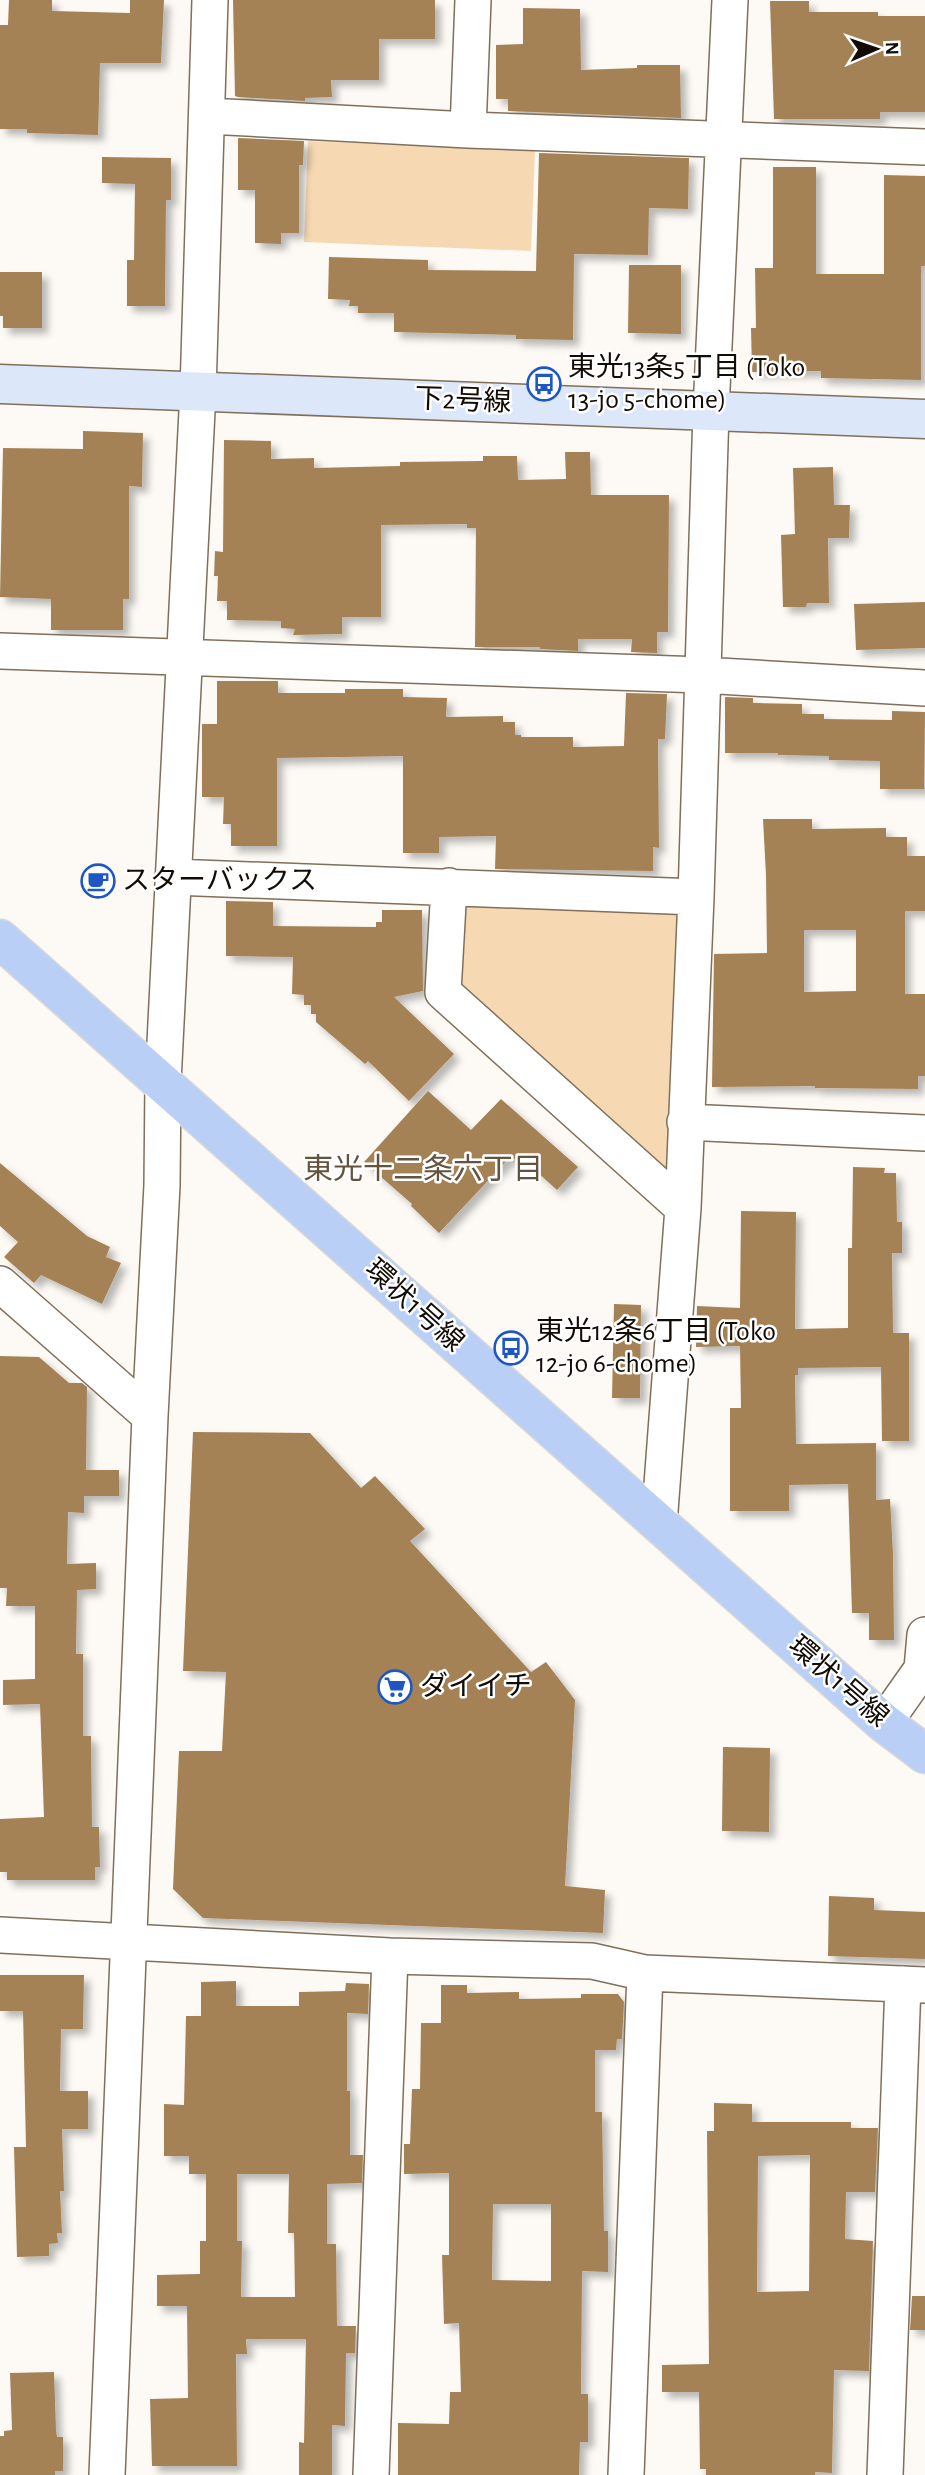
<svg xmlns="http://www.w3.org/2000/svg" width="925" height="2475" viewBox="0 0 925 2475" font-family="'Alegreya Sans','Noto Sans JP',sans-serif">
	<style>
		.green { fill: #f6d9b3 }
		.building { fill: #a58255; fill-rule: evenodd; filter: url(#shadow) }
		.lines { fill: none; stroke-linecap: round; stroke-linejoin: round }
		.street-casing { stroke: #806f5a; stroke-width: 38 }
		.secondary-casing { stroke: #806f5a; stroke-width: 41 }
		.primary-casing { stroke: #d9d8d7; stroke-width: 41 }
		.street { stroke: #fff; stroke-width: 35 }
		.secondary { stroke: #dce7fa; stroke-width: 38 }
		.primary { stroke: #b9cff5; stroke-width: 38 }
		.labels { text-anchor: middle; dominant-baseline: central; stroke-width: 5; stroke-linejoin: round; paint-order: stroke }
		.poi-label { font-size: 28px; fill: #120c05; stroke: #fff; text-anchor: start }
		.street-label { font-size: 28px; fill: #120c05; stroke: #fff }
		.neighbourhood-label { font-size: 30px; fill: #63533f; stroke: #fff }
	</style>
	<defs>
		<filter id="shadow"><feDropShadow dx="6" dy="6" stdDeviation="3.5" flood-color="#0004"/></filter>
	</defs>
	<rect width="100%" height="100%" fill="#fdfaf5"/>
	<path class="green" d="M308,141l227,10 -4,100 -227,-9z
		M449,886l247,11 -13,311 -240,-216z"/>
	<path class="building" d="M9,0h43v11l78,2v-13h34l-3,63h-61l-2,72 -71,-2v-4h-27v-104h8z
		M233,0h202v39h-56v41h-48l1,17 -27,1v3l-67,-4 -3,-1z
		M770,1h39v11h69v4h47v96h-45v7h-106z
		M523,8l57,1 1,61 56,-2v-3h43l1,53 -173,-7v-12h-12v-54l27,-1z
		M238,138l66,3 -1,24h-4v68h-18v11l-26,-1v-53h-17z
		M539,153l150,5 -1,51 -39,-1 -1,47 -74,-1 -1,86 -57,-1v-4l-122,-3v-19h-36v-7h-9l1,-6 -22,-1 1,-42 99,3v10l108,1z
		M102,157l69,1v42h-5l-1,106h-38v-46h7l1,-76 -33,-1z
		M773,167h43v107h68v-99l41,1v90h-4v114l-100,-2v-7l-69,1 -1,-44h5l-1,-60h18z
		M629,265h52v69l-53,-1z
		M0,272h42v56h-39v-12h-3z
		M83,431l60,2 -1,54 -13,-1v113h-6v31h-72v-31l-51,-2 3,-149 80,1z
		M224,440l47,1v18l43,-1v10l86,-2v-4l83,-1v-5h34l1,24 48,-1 -1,-27h25l1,43h78l-1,137h-11v21l-26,-1 1,-13h-54v12l-38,-2v-2h-65l1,-119h-9v-4l-86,1v92h-39v17l-49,1 2,-6 -14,-1v-7l-54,-1v-19h-10l1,-25h-4l1,-25 8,1z
		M833,467l1,38h16l-1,33h-21l1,65h-22l-1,4h-23l-2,-72 14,-1 -2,-66z
		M925,602v46l-69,2 -2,-46z
		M217,681h61v12h67v-4h58v8l44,1 -1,19 57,-1v6h12v13h6v2h52v10l51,-1 2,-53 41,1 -2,45h-7l1,109 -6,-1v24l-158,-2 1,-33 -57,1v16h-36v-97l-126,2v88h-46v-22h-8l1,-27h-22v-73h15z
		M725,697l28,1v5l49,1v10h22v5l68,1v-9l33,1 -1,77h-44v-28l-51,-1v-4l-51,-1v-2h-53z
		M763,819h49v10l74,-1v9h21v19h18v55h-20v83h20v82h-7v13l-103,-1v-2l-103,1 2,-133 53,-1 -1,-78zM804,930h52v61l-52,1z
		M226,901l47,1v24l103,1v-5h6v-12h40l1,81 -29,6 60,57 -45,47 -41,-40 -3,3 -49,-42v-8h-5v-9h-7v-10l-12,-1 1,-37 -67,-1z
		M428,1091l43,39 30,-31 77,68 -21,23 -32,-29 -3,4 -11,-9 -72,77 -28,-27 1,-2 -48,-42z
		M0,1163l87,73 23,11 -4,10 15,6 -19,41 -61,-29 -7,8 -30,-26 14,-15 -18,-16z
		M853,1167l32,1 -1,5h12l1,49h5v31h-10l1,80h16v108h-27l-1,-74 -83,1v7h-3l1,69 80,-1v57l14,-1 3,55 1,86h-25v-27h-17l-4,-129 -59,1v26h-59v-103h11l-1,-62 -44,1 1,-41 43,2 1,-97 55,1 -1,117 53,-1v-80h4z
		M614,1304l27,1 -1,93h-28z
		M0,1356l39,1 30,26h13l5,4 -1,83h33v26h-35v17l-16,-1 -1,52 29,-1v26l-19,1 -1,64h7v82h8l1,91h7l1,40h-5v13h-88v-8h-7v-53l44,-2 -4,-113 -37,1v-25l32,-1v-73h-29l1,-18h-7z
		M193,1432l117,1 51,55 14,-12 50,53 -15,12 121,131 15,-10 29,38 -10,186 40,4 -2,43 -400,-15 -30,-29 6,-138h43l4,-79 -43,-1z
		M723,1747l47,1 -1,84 -47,-1z
		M829,1896l45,2v12l51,2v47l-97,-3z
		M0,1975h84l-1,54h-22l-1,62h28v38h-26l2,62h-4l2,42h-5l1,10 -9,1v12l-32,1 -3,-110h12l-3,-136h-23z
		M236,1981v25h63v-14l46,-1 1,-8 23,1 -1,30 -21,-1v78h3v64h13l-1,28 -35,1v60h9l1,82h19l-1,27h-9l-1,73 -13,-1v50h-33v-33l5,1 2,-104h-60l1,15h-11l1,112h-85l-2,-67 38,-1 -1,-92h-30v-31l43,-1v-33h6v-67h-17v-18h-25v-52l20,1 2,-89h15v-34zM237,2174h52l-1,59h6l1,64h-54l1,-56h-5z
		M441,1985h26v8l52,-1v7l62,-1v-4h37l6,8 -2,37h-5l-1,11h-21v62h7l2,119h4v41l-26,-1 -1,123h7v48h-8l-1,33h-181v-52l51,1 1,-32h11l-2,-69 -15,1 -2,-69h7v-82l-45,1v-30h6l2,-55h8l1,-66h20zM493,2204h58v77l-59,-1z
		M714,2103l38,1v18h99v6h27l-3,64h-29l-1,47 28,2 -4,130 -35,-1 -2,103 -17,-1v3h-109v-6h-6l-1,-77h-37v-27l47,-1 -2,-233h7zM810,2155l-1,136 -52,1 1,-136z
		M912,2296h13v34h-15z
		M54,2372l2,58 1,7h6v34h-8v4h-55v-39h4v-5l8,-1 -2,-57z"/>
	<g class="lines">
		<defs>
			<path id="street" d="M208,116l260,14 457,17
				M468,130l5,-130
				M0,651l702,24 223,13
				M173,877l523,20
				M449,886l-6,106 240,216
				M685,1122l240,11
				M0,1284l150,132
				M659,1524l24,-316 13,-311 15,-486 19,-411
				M884,1723l38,-54 3,-34
				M0,1935l390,21 202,5 53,12 280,12
				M107,2475l43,-1059 12,-231 1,-103 35,-691 12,-391
				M371,2475l19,-519
				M626,2475l19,-502
				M885,2475l18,-491"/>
			<path id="secondary" d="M0,384l925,35"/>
			<path id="primary" d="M0,939l884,784 41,31"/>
		</defs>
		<use href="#street" class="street-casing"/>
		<use href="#secondary" class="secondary-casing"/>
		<use href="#primary" class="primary-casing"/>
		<use href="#street" class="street"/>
		<use href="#secondary" class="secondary"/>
		<use href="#primary" class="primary"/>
	</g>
	<defs>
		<symbol id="bus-ring" viewBox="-11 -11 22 22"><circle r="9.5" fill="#fff" stroke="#1e57c4" stroke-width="1.5"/><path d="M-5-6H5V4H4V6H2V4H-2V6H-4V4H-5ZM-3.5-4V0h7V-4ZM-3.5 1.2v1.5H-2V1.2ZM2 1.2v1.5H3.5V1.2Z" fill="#1e57c4"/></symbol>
		<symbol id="cafe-ring" viewBox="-11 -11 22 22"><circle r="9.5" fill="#fff" stroke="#1e57c4" stroke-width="1.5"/><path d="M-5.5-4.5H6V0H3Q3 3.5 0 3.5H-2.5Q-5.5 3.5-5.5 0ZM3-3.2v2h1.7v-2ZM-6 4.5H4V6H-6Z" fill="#1e57c4"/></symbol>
		<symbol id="supermarket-ring" viewBox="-11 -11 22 22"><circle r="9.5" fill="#fff" stroke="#1e57c4" stroke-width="1.5"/><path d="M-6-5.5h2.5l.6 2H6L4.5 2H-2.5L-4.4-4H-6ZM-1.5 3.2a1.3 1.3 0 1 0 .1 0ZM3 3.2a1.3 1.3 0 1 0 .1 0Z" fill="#1e57c4"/></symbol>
	</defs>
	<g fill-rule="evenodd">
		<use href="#bus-ring" x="525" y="365" width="38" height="38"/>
		<use href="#cafe-ring" x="79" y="862" width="38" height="38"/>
		<use href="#bus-ring" x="492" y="1329" width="38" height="38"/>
		<use href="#supermarket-ring" x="376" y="1668" width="38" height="38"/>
	</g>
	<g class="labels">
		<g class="poi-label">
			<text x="568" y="368">東光13条5丁目 (Toko<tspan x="568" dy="32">13-jo 5-chome)</tspan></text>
			<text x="122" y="881">スターバックス</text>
			<text x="536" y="1332">東光12条6丁目 (Toko<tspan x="536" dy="32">12-jo 6-chome)</tspan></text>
			<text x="420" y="1687">ダイイチ</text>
		</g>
		<g class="street-label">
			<text transform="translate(463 401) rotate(2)">下2号線</text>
			<text transform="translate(414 1306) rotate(42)">環状1号線</text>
			<text transform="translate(838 1682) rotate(41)">環状1号線</text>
		</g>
		<g class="neighbourhood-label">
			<text x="423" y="1170">東光十二条六丁目</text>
		</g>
	</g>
	<g transform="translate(876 49) rotate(88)" stroke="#ffffff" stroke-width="5" paint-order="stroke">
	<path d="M0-5L12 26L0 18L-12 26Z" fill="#120c05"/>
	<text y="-10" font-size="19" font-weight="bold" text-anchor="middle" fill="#120c05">N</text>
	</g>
</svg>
